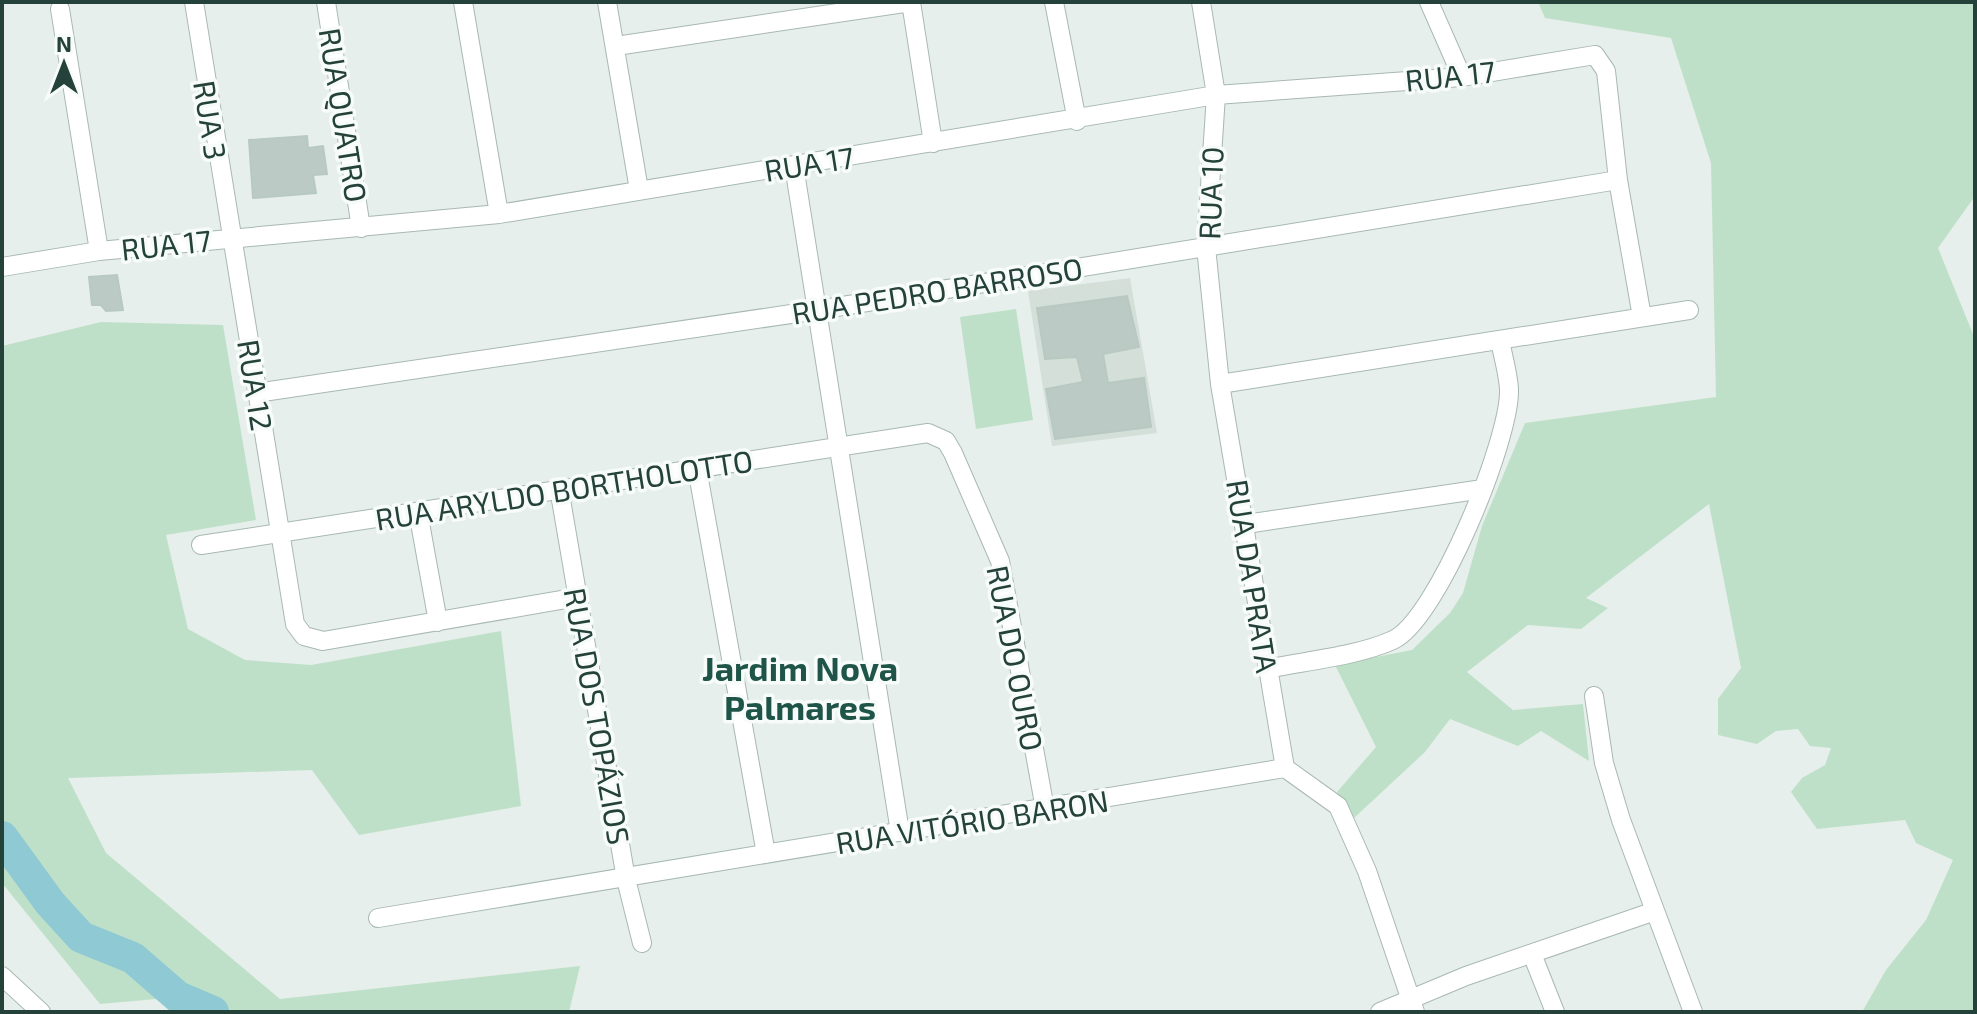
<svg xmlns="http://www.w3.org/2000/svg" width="1977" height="1014" viewBox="0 0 1977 1014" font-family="'Exo 2',sans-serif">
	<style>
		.built { fill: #d4dfda }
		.green { fill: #bfe0c8 }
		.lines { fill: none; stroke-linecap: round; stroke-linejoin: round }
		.river { stroke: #8ec9d4; stroke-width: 32 }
		.building { fill: #bbcac4; stroke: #b8c9c2; stroke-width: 2 }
		.minor-casing { stroke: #a8b8b2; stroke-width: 20 }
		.minor { stroke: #fff; stroke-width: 18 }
		.labels { text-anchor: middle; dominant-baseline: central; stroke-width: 7; stroke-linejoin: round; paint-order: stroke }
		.street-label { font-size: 30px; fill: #24423a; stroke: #f7fbf9 }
		.quarter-label { font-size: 34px; font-weight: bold; fill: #1f5548; stroke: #f7fbf9 }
	</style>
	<rect width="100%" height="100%" fill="#e6efeb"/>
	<path class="built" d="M1130,278l27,155 -105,13 -24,-155z"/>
	<path class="green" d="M1538,2h437v194l-37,52 37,91v673h-113l24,-42 40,-50 27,-60 -37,-17 -11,-23 -88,9 -26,-37 11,-14 23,-13 6,-17 -21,-2 -12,-17 -22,2 -19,13 -39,-9v-36l23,-31 -32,-164 -123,94 22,10 -27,21 -53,-4 -61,47 46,38 70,-6 6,57 -48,-30 -23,15 -68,-27 -25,33 -71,66 -17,-26 39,-45 -41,-82 77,-15 38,-37 13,-20 19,-67 43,-103 191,-26 -5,-234 -40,-125 -126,-20z
		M1016,309l17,111 -57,9 -16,-112z
		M101,322l122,3 33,195 -90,15 22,94 57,31 66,5 190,-34 20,175 -162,29 -47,-65 -244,8 38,75 174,146 300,-33 -11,46h-347l-21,-17 -101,9 -98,-121v-537z"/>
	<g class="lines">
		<path class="river" d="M2,837l48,66 31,34 52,21 45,39 35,15"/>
	</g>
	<path class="building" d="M307,136l1,12 15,-2 4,28 -14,1 3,18 -63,5 -4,-58z
		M117,275l6,35 -17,1 -5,-6h-9l-3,-28z
		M1127,296l12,51 -36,7 5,29 36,-5 7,49 -96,12 -9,-50 37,-7 -6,-25 -32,2 -8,-51z"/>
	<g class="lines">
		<defs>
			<path id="minor" d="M194,2l101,622 9,12 19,5 255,-44
				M326,2l35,226
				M463,2l36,212
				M607,2l32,188
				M911,2l22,141
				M1054,2l23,119
				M1201,2l15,93 -10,152 14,137 65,384
				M1429,2l33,75
				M60,9l39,242
				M616,46l295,-44
				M794,166l106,666
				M2,267l97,-16 400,-37 717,-119 246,-18 133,-22 11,16 12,109 24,137
				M1220,384l469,-74
				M256,393l562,-83 800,-130
				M697,468l69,386
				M559,488l67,391 16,64
				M418,512l20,110
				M1246,524l237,-35
				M201,545l727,-112 18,8 7,12 47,108 45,248
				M1267,669c38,-8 91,-13 126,-29 44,-20 118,-202 116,-251 -1,-16 -6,-33 -9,-48
				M1594,696l10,67 17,57 72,192
				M378,918l907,-150 53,38 29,65 48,141
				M1532,954l23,58
				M2,976l39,36
				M1380,1012l86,-36 189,-65"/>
		</defs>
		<use href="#minor" class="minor-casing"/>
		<use href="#minor" class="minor"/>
	</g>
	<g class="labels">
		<g class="street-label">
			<text transform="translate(1450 75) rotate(-6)">RUA 17</text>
			<text transform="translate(344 115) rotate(81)">RUA QUATRO</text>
			<text transform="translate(211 120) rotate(81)">RUA 3</text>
			<text transform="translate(809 163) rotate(-9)">RUA 17</text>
			<text transform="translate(1210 193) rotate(-88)">RUA 10</text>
			<text transform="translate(166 244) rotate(-6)">RUA 17</text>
			<text transform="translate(937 290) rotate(-9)">RUA PEDRO BARROSO</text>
			<text transform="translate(256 385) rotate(81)">RUA 12</text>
			<text transform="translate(564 489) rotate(-9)">RUA ARYLDO BORTHOLOTTO</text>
			<text transform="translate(1253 576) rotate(81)">RUA DA PRATA</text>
			<text transform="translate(1016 658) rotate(79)">RUA DO OURO</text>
			<text transform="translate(598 716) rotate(80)">RUA DOS TOPÁZIOS</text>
			<text transform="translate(972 821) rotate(-9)">RUA VITÓRIO BARON</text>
		</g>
		<g class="quarter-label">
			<text x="800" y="667">Jardim Nova<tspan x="800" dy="39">Palmares</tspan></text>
		</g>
	</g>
	<rect width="1977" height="1014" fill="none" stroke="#24423a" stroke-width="8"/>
	<g transform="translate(64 64)" stroke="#f7fbf9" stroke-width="6" paint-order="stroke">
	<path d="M0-6L14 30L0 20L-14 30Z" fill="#24423a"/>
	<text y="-12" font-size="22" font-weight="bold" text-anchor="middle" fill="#24423a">N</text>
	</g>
</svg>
